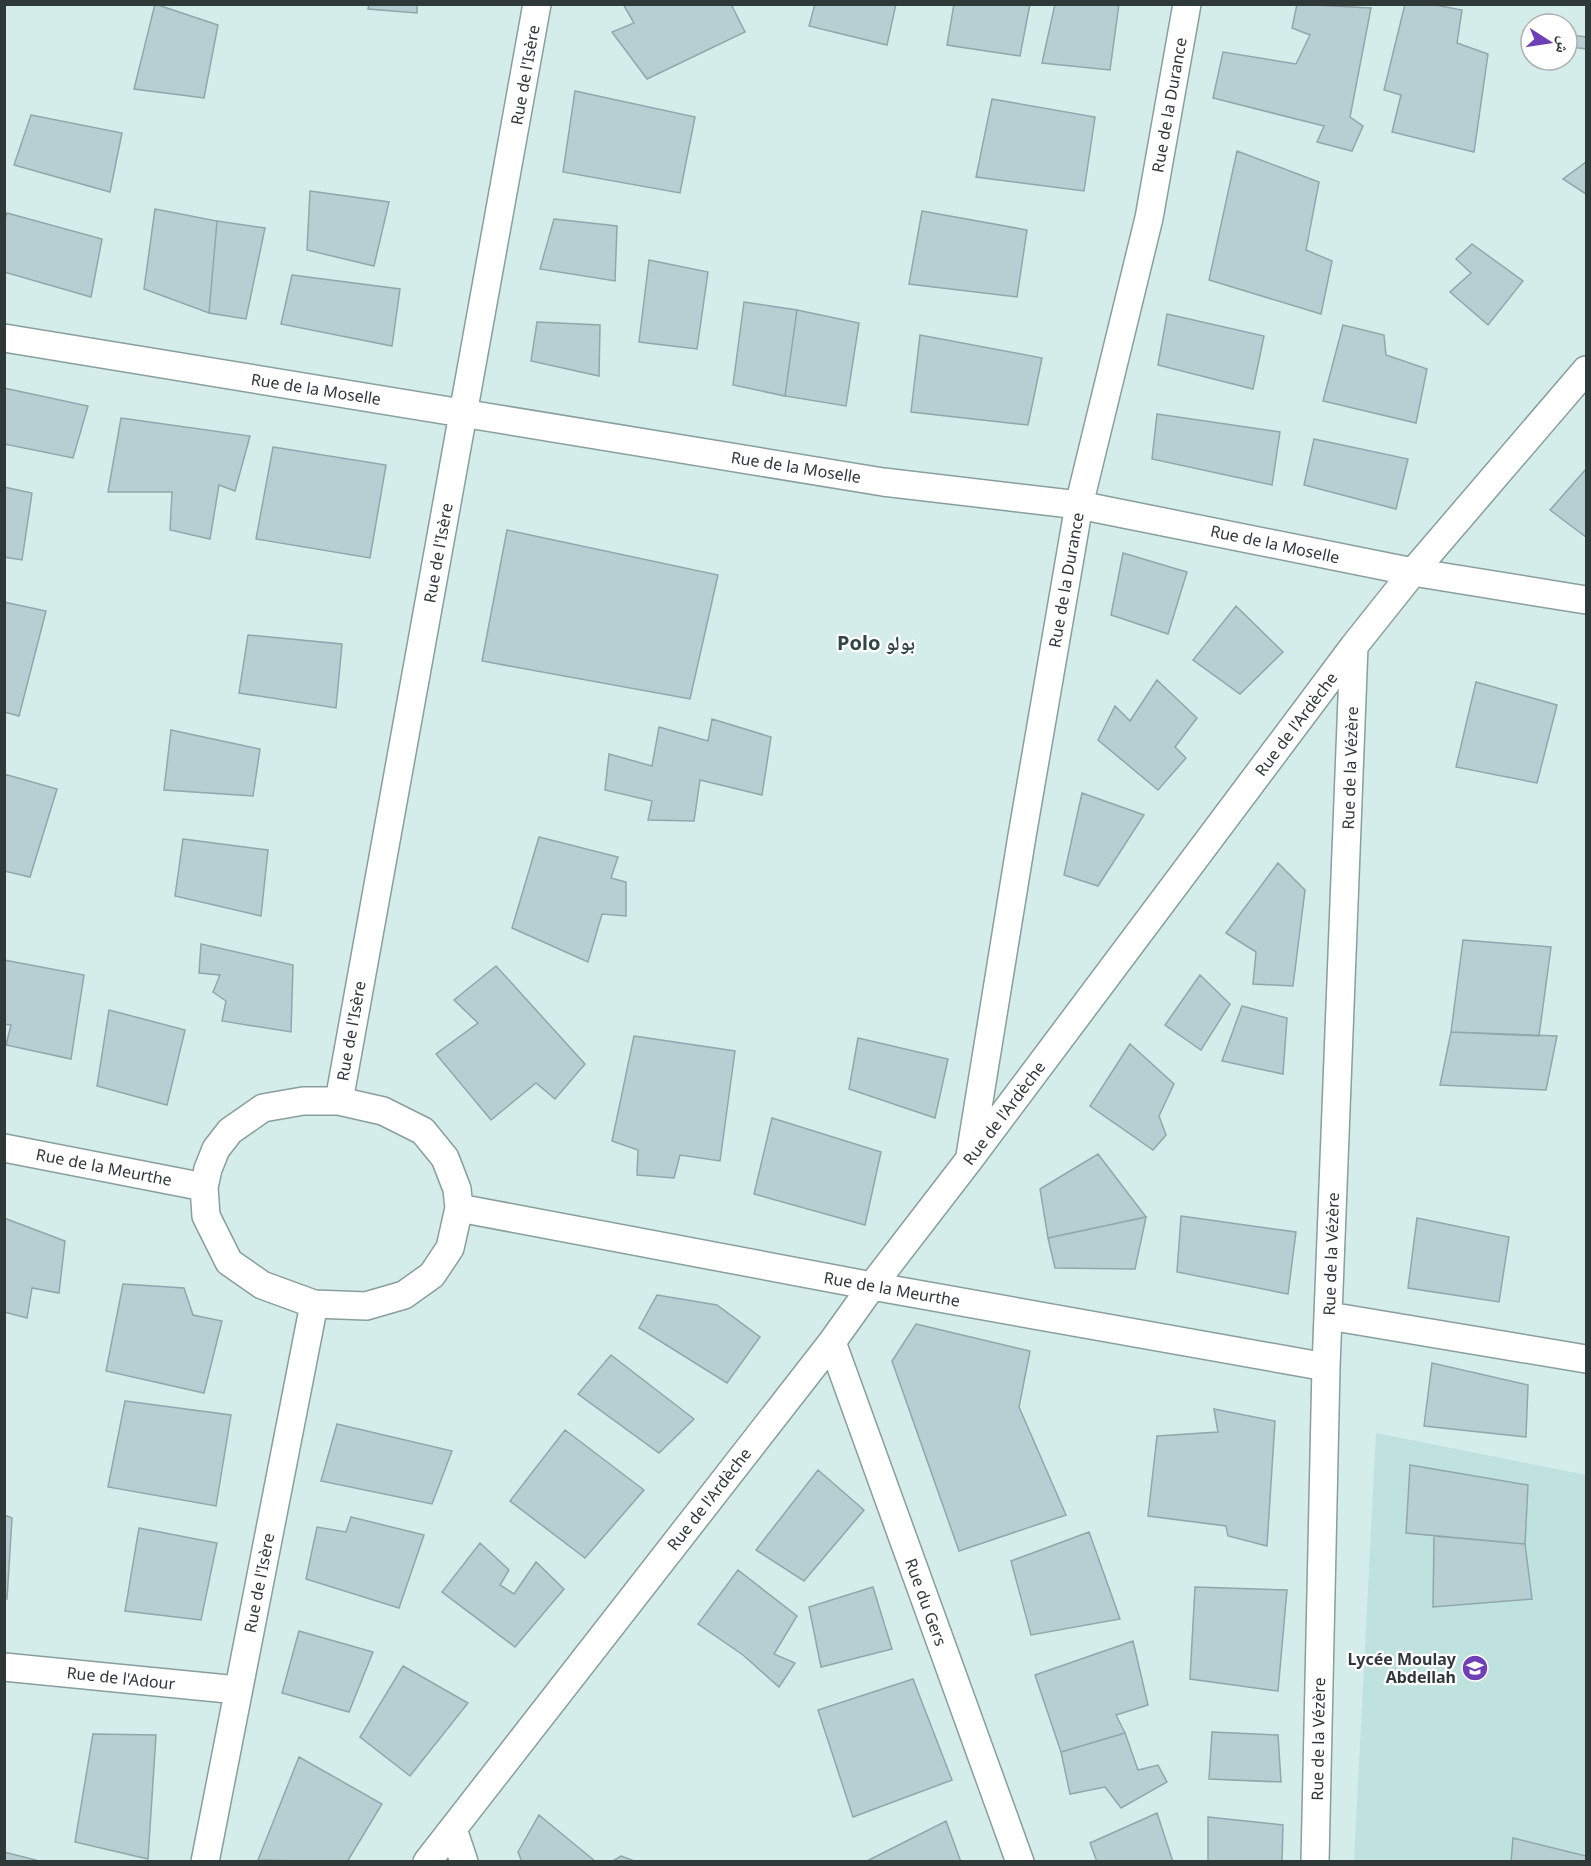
<svg xmlns="http://www.w3.org/2000/svg" width="1591" height="1866" viewBox="0 0 1591 1866" font-family="'Noto Sans','Noto Naskh Arabic',sans-serif">
	<style>
		.built { fill: #c0e2de }
		.building { fill: #b7ced2; stroke: #90a7ab; stroke-width: 1.5 }
		.lines { fill: none; stroke-linecap: round; stroke-linejoin: round }
		.street-casing { stroke: #889f9c; stroke-width: 30 }
		.street { stroke: #fff; stroke-width: 27 }
		.labels { text-anchor: middle; dominant-baseline: central; stroke-width: 4.5; stroke-linejoin: round; paint-order: stroke }
		.street-label { font-size: 16px; fill: #2f3938; stroke: #fff }
		.poi-label { font-size: 16px; font-weight: bold; fill: #2f3938; stroke: #fff; text-anchor: end }
		.quarter-label { font-size: 20px; font-weight: bold; fill: #324745; stroke: #fff }
	</style>
	<rect width="100%" height="100%" fill="#d4ecea"/>
	<path class="built" d="M1376,1433l210,42v386l-232,1z"/>
	<path class="building" d="M155,4l63,21 -14,73 -70,-9z
		M369,4h48v9l-49,-4z
		M623,4h108l14,28 -98,47 -35,-47 22,-9z
		M815,4h81l-9,41 -78,-19z
		M954,4h76l-10,52 -73,-11z
		M1055,4h64l-9,66 -68,-7z
		M1297,4l74,4 -21,109 13,9 -11,25 -35,-9 7,-16 -111,-28 10,-46 73,12 14,-29 -18,-7z
		M1405,4h25l32,6 -5,33 31,11 -14,98 -82,-20 9,-37 -17,-5z
		M1571,35l15,2v12l-15,-2z
		M575,91l120,26 -15,76 -117,-21z
		M992,99l103,18 -11,74 -108,-14z
		M31,115l91,18 -12,59 -96,-27z
		M1237,151l82,31 -13,68 26,11 -11,53 -112,-34z
		M1586,162v32l-23,-15z
		M310,191l79,11 -15,64 -67,-16z
		M155,209l62,12 -8,92 -65,-24z
		M922,211l105,19 -10,67 -108,-13z
		M7,213l95,26 -11,58 -87,-25v-50z
		M554,219l63,7 -2,55 -75,-12z
		M217,221l48,7 -19,91 -37,-6z
		M1472,244l51,37 -35,44 -38,-33 21,-19 -15,-14z
		M649,260l59,12 -11,77 -58,-7z
		M292,275l108,14 -8,57 -111,-22z
		M744,302l53,8 -12,86 -52,-11z
		M797,310l62,13 -13,83 -61,-10z
		M1167,314l97,22 -11,53 -95,-24z
		M537,322l63,3 -1,51 -68,-15z
		M1343,325l41,10 2,20 41,14 -11,54 -93,-22z
		M920,335l122,23 -14,67 -117,-13z
		M4,388l84,18 -15,52 -69,-14z
		M1157,414l123,18 -8,53 -120,-26z
		M121,418l129,18 -15,55 -16,-6 -9,54 -40,-9 2,-38h-64z
		M1314,439l94,20 -12,50 -92,-24z
		M273,447l113,18 -16,93 -114,-19z
		M1586,469v68l-36,-27z
		M4,487l28,6 -10,67 -18,-3z
		M507,530l211,45 -28,124 -208,-38z
		M1123,553l64,19 -19,62 -57,-19z
		M4,602l42,9 -27,105 -15,-4z
		M1236,606l47,46 -43,42 -47,-34z
		M248,635l94,9 -6,64 -97,-15z
		M1157,680l40,38 -22,29 11,11 -28,32 -60,-50 17,-34 15,15z
		M1476,682l81,23 -20,78 -81,-16z
		M712,719l59,18 -9,58 -62,-15 -6,41 -46,-1 4,-19 -47,-11 4,-36 43,12 7,-39 49,14z
		M171,730l89,19 -7,47 -89,-6z
		M4,774l53,15 -27,88 -26,-6z
		M1082,793l62,22 -46,71 -34,-11z
		M539,837l79,20 -7,21 15,4v34l-24,-2 -14,48 -76,-34z
		M183,839l85,11 -7,66 -86,-20z
		M1278,863l27,27 -12,96 -40,-2 3,-32 -30,-19z
		M1463,940l88,7 -12,89 -88,-4z
		M201,944l92,21 -2,67 -69,-11 4,-20 -13,-9 7,-17 -21,-2z
		M4,960l80,15 -13,84 -65,-14 5,-20 -7,-1z
		M496,966l89,98 -30,35 -19,-16 -45,37 -55,-66 42,-31 -24,-23z
		M1200,975l30,29 -29,46 -36,-25z
		M1242,1006l45,12 -4,56 -61,-13z
		M109,1010l76,20 -18,75 -70,-19z
		M1451,1032l106,4 -11,54 -106,-5z
		M634,1036l101,15 -15,110 -40,-6 -6,23 -37,-3 1,-25 -26,-9z
		M858,1038l90,21 -13,59 -86,-29z
		M1130,1044l44,40 -15,32 7,19 -13,15 -63,-44z
		M772,1118l109,34 -16,73 -111,-31z
		M1098,1154l48,63 -98,21 -8,-49z
		M1181,1216l115,16 -8,62 -111,-22z
		M1146,1217l-11,52 -80,-1 -7,-30z
		M4,1218l61,23 -6,52 -27,-5 -5,30 -23,-6z
		M1417,1218l92,19 -10,65 -91,-14z
		M123,1284l61,4 9,27 29,6 -18,72 -98,-22z
		M657,1295l60,10 43,32 -33,46 -88,-55z
		M916,1324l114,27 -11,56 47,108 -107,36 -67,-190z
		M611,1355l83,64 -35,34 -81,-59z
		M1432,1363l96,22 -2,52 -102,-11z
		M125,1401l106,14 -15,91 -108,-19z
		M1214,1409l61,12 -8,125 -39,-10 -2,-10 -78,-10 9,-80 61,-4z
		M337,1424l115,27 -20,53 -111,-23z
		M565,1430l79,60 -59,68 -75,-57z
		M1410,1465l118,20 -3,59 -119,-11z
		M818,1470l46,40 -60,71 -48,-31z
		M4,1515l8,3 -5,81h-3z
		M351,1517l73,18 -25,73 -93,-29 11,-52 29,5z
		M139,1528l78,15 -16,77 -76,-9z
		M1089,1532l31,87 -89,16 -20,-74z
		M1434,1536l91,8 7,55 -99,8z
		M480,1543l29,27 -9,15 14,9 22,-32 28,27 -49,58 -73,-55z
		M738,1570l59,46 -23,38 21,9 -16,24 -36,-32 -45,-31z
		M873,1587l19,62 -71,18 -12,-60z
		M1195,1587l92,3 -9,101 -88,-12z
		M299,1631l74,21 -24,60 -67,-19z
		M1133,1641l15,64 -32,10 9,18 -64,19 -26,-77z
		M403,1666l65,37 -58,73 -50,-39z
		M913,1679l39,101 -99,37 -35,-107z
		M1212,1732l66,3 3,47 -72,-3z
		M1125,1733l13,37 20,-5 9,17 -46,26 -16,-21 -35,7 -9,-42z
		M93,1734l63,1 -8,124 -73,-17z
		M299,1757l83,47 -35,58 -89,-2z
		M1157,1813l16,49h-76l-7,-19z
		M539,1815l57,47h-74l-4,-10z
		M1208,1817l75,8 -1,37h-74z
		M946,1821l15,41h-96z
		M1513,1838l73,18v6h-75z
		M4,1852l32,8v2h-32z
		M621,1856l16,6h-26z"/>
	<g class="lines">
		<defs>
			<path id="street" d="M4,338l879,144 196,23 334,67 173,28
				M303,1101h36l44,10 40,20 22,27 12,31 2,19 -9,40 -18,27 -28,20 -38,11 -52,-2 -52,-19 -33,-23 -23,-46 -2,-29 4,-18 8,-20 14,-18 33,-23z
				M339,1101l198,-1097
				M4,1148l200,39
				M970,1156l52,-320 57,-331 70,-287 38,-214
				M459,1208l413,78 454,81
				M1329,1316l257,43
				M832,1342l188,520
				M4,1667l234,23
				M453,1829l11,33
				M205,1862l109,-558
				M427,1862l405,-520 40,-56 97,-126 385,-514 59,-74 173,-202
				M1315,1862l11,-495 28,-721"/>
		</defs>
		<use href="#street" class="street-casing"/>
		<use href="#street" class="street"/>
	</g>
	<defs>
		<symbol id="school-disc" viewBox="-11 -11 22 22"><circle r="9.5" fill="#6f3fb6" stroke="#fff"/><path d="M0-5L7-2L0 1L-7-2ZM-4 1L0 2.5L4 1V4Q0 6-4 4Z" fill="#fff"/></symbol>
	</defs>
	<g fill-rule="evenodd">
		<use href="#school-disc" x="1460" y="1653" width="30" height="30"/>
	</g>
	<g class="labels">
		<g class="street-label">
			<text transform="translate(525 75) rotate(-80)">Rue de l'Isère</text>
			<text transform="translate(1169 105) rotate(-80)">Rue de la Durance</text>
			<text transform="translate(316 389) rotate(9)">Rue de la Moselle</text>
			<text transform="translate(796 467) rotate(9)">Rue de la Moselle</text>
			<text transform="translate(1275 544) rotate(12)">Rue de la Moselle</text>
			<text transform="translate(438 553) rotate(-80)">Rue de l'Isère</text>
			<text transform="translate(1066 580) rotate(-80)">Rue de la Durance</text>
			<text transform="translate(1296 724) rotate(-53)">Rue de l'Ardèche</text>
			<text transform="translate(1350 768) rotate(-88)">Rue de la Vézère</text>
			<text transform="translate(351 1031) rotate(-80)">Rue de l'Isère</text>
			<text transform="translate(1004 1113) rotate(-53)">Rue de l'Ardèche</text>
			<text transform="translate(104 1167) rotate(11)">Rue de la Meurthe</text>
			<text transform="translate(1331 1254) rotate(-88)">Rue de la Vézère</text>
			<text transform="translate(892 1289) rotate(10)">Rue de la Meurthe</text>
			<text transform="translate(709 1499) rotate(-52)">Rue de l'Ardèche</text>
			<text transform="translate(259 1583) rotate(-79)">Rue de l'Isère</text>
			<text transform="translate(926 1602) rotate(70)">Rue du Gers</text>
			<text transform="translate(121 1678) rotate(6)">Rue de l'Adour</text>
			<text transform="translate(1318 1739) rotate(-89)">Rue de la Vézère</text>
		</g>
		<g class="poi-label">
			<text x="1456" y="1659">Lycée Moulay<tspan x="1456" dy="18">Abdellah</tspan></text>
		</g>
		<g class="quarter-label">
			<text x="876" y="642">Polo بولو</text>
		</g>
	</g>
	<rect width="1591" height="1866" fill="none" stroke="#2f3938" stroke-width="12"/>
	<g transform="translate(1549 42) rotate(102)"><circle r="28" fill="#ffffff" stroke="#acb0af" stroke-width="1.5"/>
	<path d="M0-4.5L10 22L0 15L-10 22Z" fill="#6f3fb6"/>
	<text y="-9" font-size="16" font-weight="bold" text-anchor="middle" fill="#2f3938">ش</text>
	</g>
</svg>
